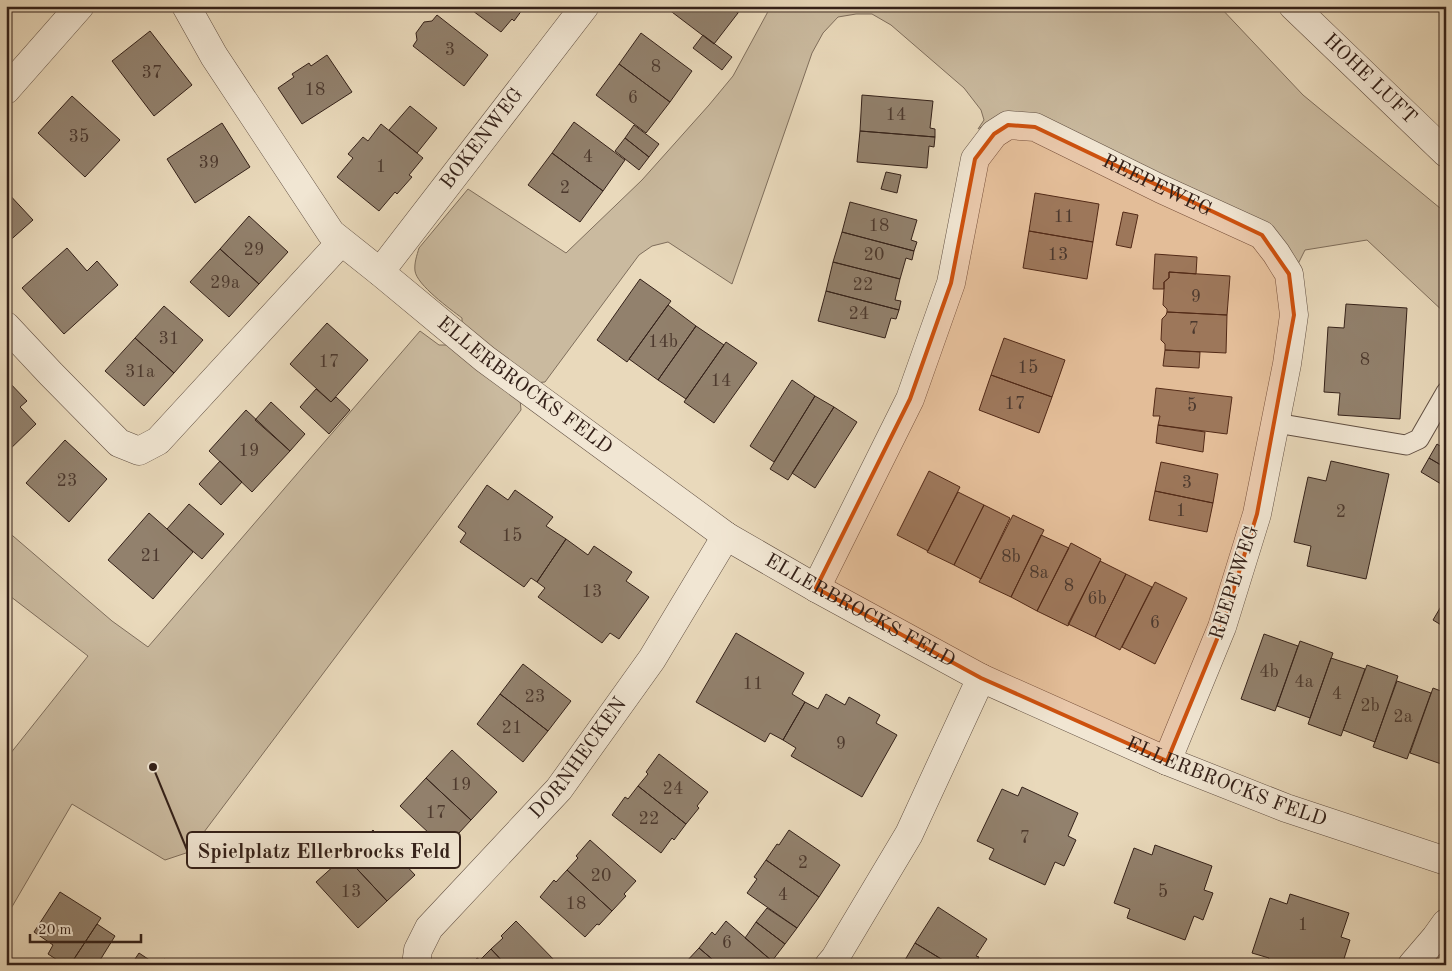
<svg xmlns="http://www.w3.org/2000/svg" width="1452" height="971" viewBox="0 0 1452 971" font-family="'Old Standard TT',serif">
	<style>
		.green { fill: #caba9f; stroke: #7f6e5c }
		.building { fill: #92816d; stroke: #342119 }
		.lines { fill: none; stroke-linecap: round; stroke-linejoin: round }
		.service-casing { stroke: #614f42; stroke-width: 21 }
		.minor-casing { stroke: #614f42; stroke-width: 29 }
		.service { stroke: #f1e6d3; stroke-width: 19 }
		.minor { stroke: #f1e6d3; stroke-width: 28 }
		.marked { fill: #cd510e; fill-opacity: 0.2; stroke: #cd510e; stroke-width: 4; stroke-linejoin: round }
		.labels { text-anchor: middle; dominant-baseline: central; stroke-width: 4; stroke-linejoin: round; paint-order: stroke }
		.number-label { font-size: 18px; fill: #4c392e }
		.street-label { font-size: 20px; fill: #342119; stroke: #f1e6d3 }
		.leader { fill: none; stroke: #342119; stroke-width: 2 }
		.callout-dot { fill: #342119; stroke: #f1e6d3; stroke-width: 2 }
		.callout { fill: #f1e6d3; stroke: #342119; stroke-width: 2 }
		.callout-label { font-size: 21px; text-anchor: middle; font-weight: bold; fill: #342119 }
	</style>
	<rect width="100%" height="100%" fill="#e9d9bb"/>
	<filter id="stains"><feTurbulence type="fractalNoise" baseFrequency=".004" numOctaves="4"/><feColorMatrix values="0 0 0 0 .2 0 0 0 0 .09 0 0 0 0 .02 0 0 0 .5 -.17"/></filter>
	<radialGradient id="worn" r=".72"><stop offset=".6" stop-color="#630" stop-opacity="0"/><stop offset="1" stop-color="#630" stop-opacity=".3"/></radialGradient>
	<path class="green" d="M771,6h448l84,89 143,118v101l-79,-74 -62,10 -8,16 -301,-148 -18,11 6,-9 -3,-10 -17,-22 -73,-63 -19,-11h-16l-18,3 -15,16 -11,20 -80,231 -64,-42 -16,4 -13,9 -94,127 -11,1 -72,-56v-9c-12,-9 -45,-33 -47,-47 -1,-8 2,-16 4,-23l49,-59 98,64 76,-73 67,-75 24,-29z
		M420,331l19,14h11l70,54 1,11 -332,442 -24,8 -93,-56 -66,113v-158l82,-103 -82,-63v-63l106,91 36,26z"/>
	<path class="building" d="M470,6h55l-11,15 -2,-2 -11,13 -32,-24z
		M664,6h65l9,7 -24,31z
		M729,6h13l-4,7z
		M437,15l51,40 -24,31 -51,-40 4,-6 -1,-7 8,-11 8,-1z
		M150,31l42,54 -38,31 -42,-55z
		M641,33l51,38 -22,31 -51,-38z
		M703,35l29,22 -10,13 -29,-22z
		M327,55l25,37 -50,32 -24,-36 16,-11 -2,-3 17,-11 2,3z
		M619,64l51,38 -24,31 -50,-38z
		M862,95l71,6 -3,27 5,1v8l-75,-6z
		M72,96l48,44 -35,37 -47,-44z
		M410,106l27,22 -20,25 -28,-23z
		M574,122l51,38 -22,31 -51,-38z
		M222,123l28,44 -55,36 -28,-44z
		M381,124l42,34 -14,17 3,2 -15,17 -2,-2 -16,19 -42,-34 16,-19 -5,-4 15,-17 5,4z
		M634,125l25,19 -10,13 -24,-19z
		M860,131l75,6 -1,10 -5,-1 -2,22 -70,-6z
		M625,138l24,19 -10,13 -24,-19z
		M552,153l51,38 -23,31 -52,-37z
		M886,172l15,3 -4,18 -16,-4z
		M6,191l27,29 -27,24z
		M1035,193l64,11 -6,38 -64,-11z
		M850,202l67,18 -6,20 6,2 -3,9 -72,-19z
		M1123,212l15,3 -7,33 -15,-3z
		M249,216l39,36 -29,32 -39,-35z
		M1029,231l64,11 -6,37 -64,-11z
		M842,232l72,19 -2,9 -6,-2 -6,21 -67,-17z
		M67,248l20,23 10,-10 21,24 -54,49 -42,-46z
		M220,249l39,35 -30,33 -39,-35z
		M1155,254l42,3 -1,17 -27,-2v6l-5,4v7h-11z
		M833,262l67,17 -5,21 6,1 -2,9 -73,-19z
		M1169,272l61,4 -3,39 -60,-3v-3l-4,-4 1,-16v-7l5,-4z
		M640,279l31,22 -44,61 -30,-22z
		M826,291l73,19 -3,9 -5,-1 -6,20 -67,-17z
		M1346,304l61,4 -7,111 -62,-4 2,-22 -16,-1 4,-65 16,1z
		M668,305l28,21 -38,54 -29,-21z
		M164,306l39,34 -29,33 -39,-35z
		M1167,312l60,3 -1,38 -61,-3v-6l-4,-4 1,-21 4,-4z
		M327,323l41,37 -37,42 -41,-38z
		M696,326l28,19 -38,54 -28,-19z
		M135,338l39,35 -30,33 -39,-35z
		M1004,338l61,22 -13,37 -61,-22z
		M726,342l31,21 -43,60 -30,-21z
		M1165,350l35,2 -1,16 -36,-2z
		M991,375l61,22 -13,36 -60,-23z
		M6,379l21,22 -7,6 16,17 -30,29z
		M792,380l23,16 -41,66 -24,-16z
		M1156,388l76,9 -5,37 -69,-9 2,-9h-7z
		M316,389l15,13 5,-5 14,13 -21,24 -29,-27z
		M815,396l19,11 -46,73 -18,-11z
		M271,402l34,32 -15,17 -35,-31z
		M834,407l23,15 -42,66 -23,-15z
		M246,410l44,41 -38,41 -43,-41z
		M1158,425l47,7 -2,20 -47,-9z
		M65,440l42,39 -38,43 -43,-39z
		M1437,444l9,6v18l-17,-10z
		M1429,458l17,10v19l-25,-15z
		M220,461l22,21 -21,23 -22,-21z
		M1331,461l58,13 -23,105 -59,-13 4,-20 -17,-4 14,-65 18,4z
		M1161,462l57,12 -5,29 -58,-12z
		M929,471l31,16 -32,64 -31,-16z
		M487,485l21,15 7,-10 38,27 -7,9 20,13 -29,43 -6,-4 -7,9 -64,-45 6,-9 -8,-6z
		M1155,491l58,12 -6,29 -58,-12z
		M958,492l26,13 -30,60 -27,-13z
		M189,504l35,30 -22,25 -35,-30z
		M984,505l26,13 -29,61 -27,-14z
		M149,513l44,39 -40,47 -45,-39z
		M1013,515l31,15 -33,67 -32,-15z
		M1041,535l28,13 -32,63 -26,-14z
		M566,539l22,16 6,-9 38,26 -6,9 23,16 -30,42 -9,-6 -8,10 -64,-46 7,-9 -8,-6z
		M1071,543l30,16 -33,67 -31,-15z
		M1100,561l26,13 -31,63 -27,-13z
		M1126,574l26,13 -32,63 -25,-13z
		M1155,582l32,16 -32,66 -33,-17z
		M1446,598v30l-13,-8z
		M736,633l68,40 -12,21 13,8 -22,38 -13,-7 -5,9 -69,-40z
		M1264,634l34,12 -23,65 -34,-12z
		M1300,641l33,12 -23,65 -33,-12z
		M1331,658l34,11 -24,67 -33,-12z
		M523,664l48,37 -23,30 -48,-37z
		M1367,665l31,11 -23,66 -32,-12z
		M1397,681l34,12 -24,66 -34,-12z
		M1433,688l13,5v68l-2,4 -34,-12z
		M500,694l48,37 -25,31 -46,-38z
		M826,694l19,11 4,-8 31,18 -4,8 21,12 -35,62 -71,-41 5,-8 -13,-8 22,-38 13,7z
		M452,750l45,42 -26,28 -45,-42z
		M659,754l49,38 -11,14 2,2 -13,16 -48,-38 10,-12 -2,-2z
		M426,778l45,42 -26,28 -45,-42z
		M638,786l48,38 -12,16 -2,-2 -11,15 -49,-38 13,-18 3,2z
		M1022,787l56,26 -10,23 8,4 -12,26 -9,-4 -10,23 -56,-26 5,-10 -17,-8 25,-52 16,7z
		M373,830l42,45 -28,26 -42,-45z
		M789,830l51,35 -21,32 -53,-37 11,-16 2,1z
		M590,840l46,41 -12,13 2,2 -14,15 -45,-41 11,-12 -2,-2z
		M1155,845l57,21 -8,24 9,3 -10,27 -9,-4 -9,24 -58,-22 3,-9 -16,-6 20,-55 18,7z
		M345,856l42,45 -29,27 -42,-46z
		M766,860l53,37 -22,31 -50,-35 10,-14 -3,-2z
		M567,870l45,41 -13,14 -2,-1 -12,13 -45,-40 14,-17 2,2z
		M60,892l41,26 -31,47h-5l-17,-11 5,-9 -19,-13z
		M1290,894l59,19 -8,24 9,3 -8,25h-75l2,-7 -17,-5 18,-55 17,6z
		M938,907l49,32 -11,17 3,1 -5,8h-23l-36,-22z
		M767,908l30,20 -12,16 -29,-22z
		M516,921l43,44h-53l-15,-16 12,-11 -2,-2z
		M726,921l46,40 -3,4h-50l-20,-17 13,-16 3,3z
		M756,922l29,22 -13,17 -27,-23z
		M97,924l18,12 -18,29h-27z
		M915,943l36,22h-49z
		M699,948l20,17h-31l-3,-2z
		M491,949l15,16h-35l6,-7 3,2z
		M139,953l18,12h-26z
		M164,959l9,6h-13z"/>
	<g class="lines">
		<defs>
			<path id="service" d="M1276,423l130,22 13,-6 27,-47"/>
			<g id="minor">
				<path id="s1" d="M186,6l28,50 117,177 49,39 105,87 241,177 90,52 165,90 186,83 119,47 160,53"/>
				<path id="s2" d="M1293,6l153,147"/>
				<path d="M6,90l74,-84"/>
				<path id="s3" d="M380,272l205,-266"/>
				<path d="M6,326l45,48 68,69 20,8 19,-10 183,-199"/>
				<path id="s4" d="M816,588l94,-189 41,-116 24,-124 19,-25 14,-9 27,2 126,62 101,46 14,18 13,21 5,41 -7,49 -30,150 -35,113 -55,134"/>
				<path id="s5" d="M416,965l2,-15 11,-22 130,-139 93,-130 74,-123"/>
				<path d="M829,965l6,-7 74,-124 72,-156"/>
				<path d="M1412,965l24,-28 10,-14"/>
			</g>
		</defs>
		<use href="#service" class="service-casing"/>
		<use href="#minor" class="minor-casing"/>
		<use href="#service" class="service"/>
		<use href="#minor" class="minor"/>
	</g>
	<path class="marked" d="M1008,125l27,2 227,108 27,39 5,41 -37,199 -35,113 -55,134 -186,-83 -165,-90 94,-189 41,-116 24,-124 19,-25z"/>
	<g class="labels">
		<g class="number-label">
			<text x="450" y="50">3</text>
			<text x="656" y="67">8</text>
			<text x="152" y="73">37</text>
			<text x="315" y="90">18</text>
			<text x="633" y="98">6</text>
			<text x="896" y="115">14</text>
			<text x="79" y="137">35</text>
			<text x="588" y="157">4</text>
			<text x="209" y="163">39</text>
			<text x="381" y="167">1</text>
			<text x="565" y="188">2</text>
			<text x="1064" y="217">11</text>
			<text x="879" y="226">18</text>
			<text x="254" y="250">29</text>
			<text x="874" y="255">20</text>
			<text x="1058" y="255">13</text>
			<text x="225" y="283">29a</text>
			<text x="863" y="285">22</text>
			<text x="1196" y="297">9</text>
			<text x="859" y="314">24</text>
			<text x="1194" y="329">7</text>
			<text x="169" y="339">31</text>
			<text x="663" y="342">14b</text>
			<text x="1365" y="360">8</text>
			<text x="329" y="362">17</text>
			<text x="1028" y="368">15</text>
			<text x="140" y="372">31a</text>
			<text x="721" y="381">14</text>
			<text x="1015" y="404">17</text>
			<text x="1192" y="406">5</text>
			<text x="249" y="451">19</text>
			<text x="67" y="481">23</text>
			<text x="1187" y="483">3</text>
			<text x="1181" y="511">1</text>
			<text x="1341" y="512">2</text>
			<text x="512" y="536">15</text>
			<text x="151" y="556">21</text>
			<text x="1011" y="557">8b</text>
			<text x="1039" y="573">8a</text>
			<text x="1069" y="586">8</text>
			<text x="592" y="592">13</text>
			<text x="1097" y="599">6b</text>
			<text x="1155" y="623">6</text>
			<text x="1269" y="672">4b</text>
			<text x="1304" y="682">4a</text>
			<text x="753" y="684">11</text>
			<text x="1337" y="694">4</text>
			<text x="535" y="697">23</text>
			<text x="1370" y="706">2b</text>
			<text x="1403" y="717">2a</text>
			<text x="512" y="728">21</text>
			<text x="841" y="744">9</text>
			<text x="461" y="785">19</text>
			<text x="673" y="789">24</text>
			<text x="436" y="813">17</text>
			<text x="649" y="819">22</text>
			<text x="1025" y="838">7</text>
			<text x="803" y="863">2</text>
			<text x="601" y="876">20</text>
			<text x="351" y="892">13</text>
			<text x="1163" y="892">5</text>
			<text x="783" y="895">4</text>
			<text x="576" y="904">18</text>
			<text x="1303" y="925">1</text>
			<text x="727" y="943">6</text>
		</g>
		<g class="street-label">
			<text stroke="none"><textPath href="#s2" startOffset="106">HOHE LUFT</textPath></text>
			<text stroke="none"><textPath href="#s3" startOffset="168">BOKENWEG</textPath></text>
			<text stroke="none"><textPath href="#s4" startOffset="671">REEPEWEG</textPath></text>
			<text stroke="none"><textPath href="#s1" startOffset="516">ELLERBROCKS FELD</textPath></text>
			<text transform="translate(1235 583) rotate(-72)">REEPEWEG</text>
			<text stroke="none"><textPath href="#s1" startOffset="921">ELLERBROCKS FELD</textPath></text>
			<text stroke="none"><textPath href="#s5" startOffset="266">DORNHECKEN</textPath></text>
			<text stroke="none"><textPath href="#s1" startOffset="1326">ELLERBROCKS FELD</textPath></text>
		</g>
	</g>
	<path class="leader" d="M153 767L187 850"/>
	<circle class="callout-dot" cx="153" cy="767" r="5"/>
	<rect class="callout" x="187" y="832" width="273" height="36" rx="5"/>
	<g class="callout-label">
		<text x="324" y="858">Spielplatz Ellerbrocks Feld</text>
	</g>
	<rect width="1452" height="971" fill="none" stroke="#e9d9bb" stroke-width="25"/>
	<rect x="8" y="8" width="1437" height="956" fill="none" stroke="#342119" stroke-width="2.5"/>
	<rect x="12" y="12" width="1427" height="946" fill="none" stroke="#342119"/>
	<path d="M30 934v8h111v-8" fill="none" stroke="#342119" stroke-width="2.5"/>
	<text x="38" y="934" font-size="15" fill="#342119" stroke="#f1e6d3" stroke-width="4" paint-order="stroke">20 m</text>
	<rect width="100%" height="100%" filter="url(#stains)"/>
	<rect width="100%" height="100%" fill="url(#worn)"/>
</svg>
